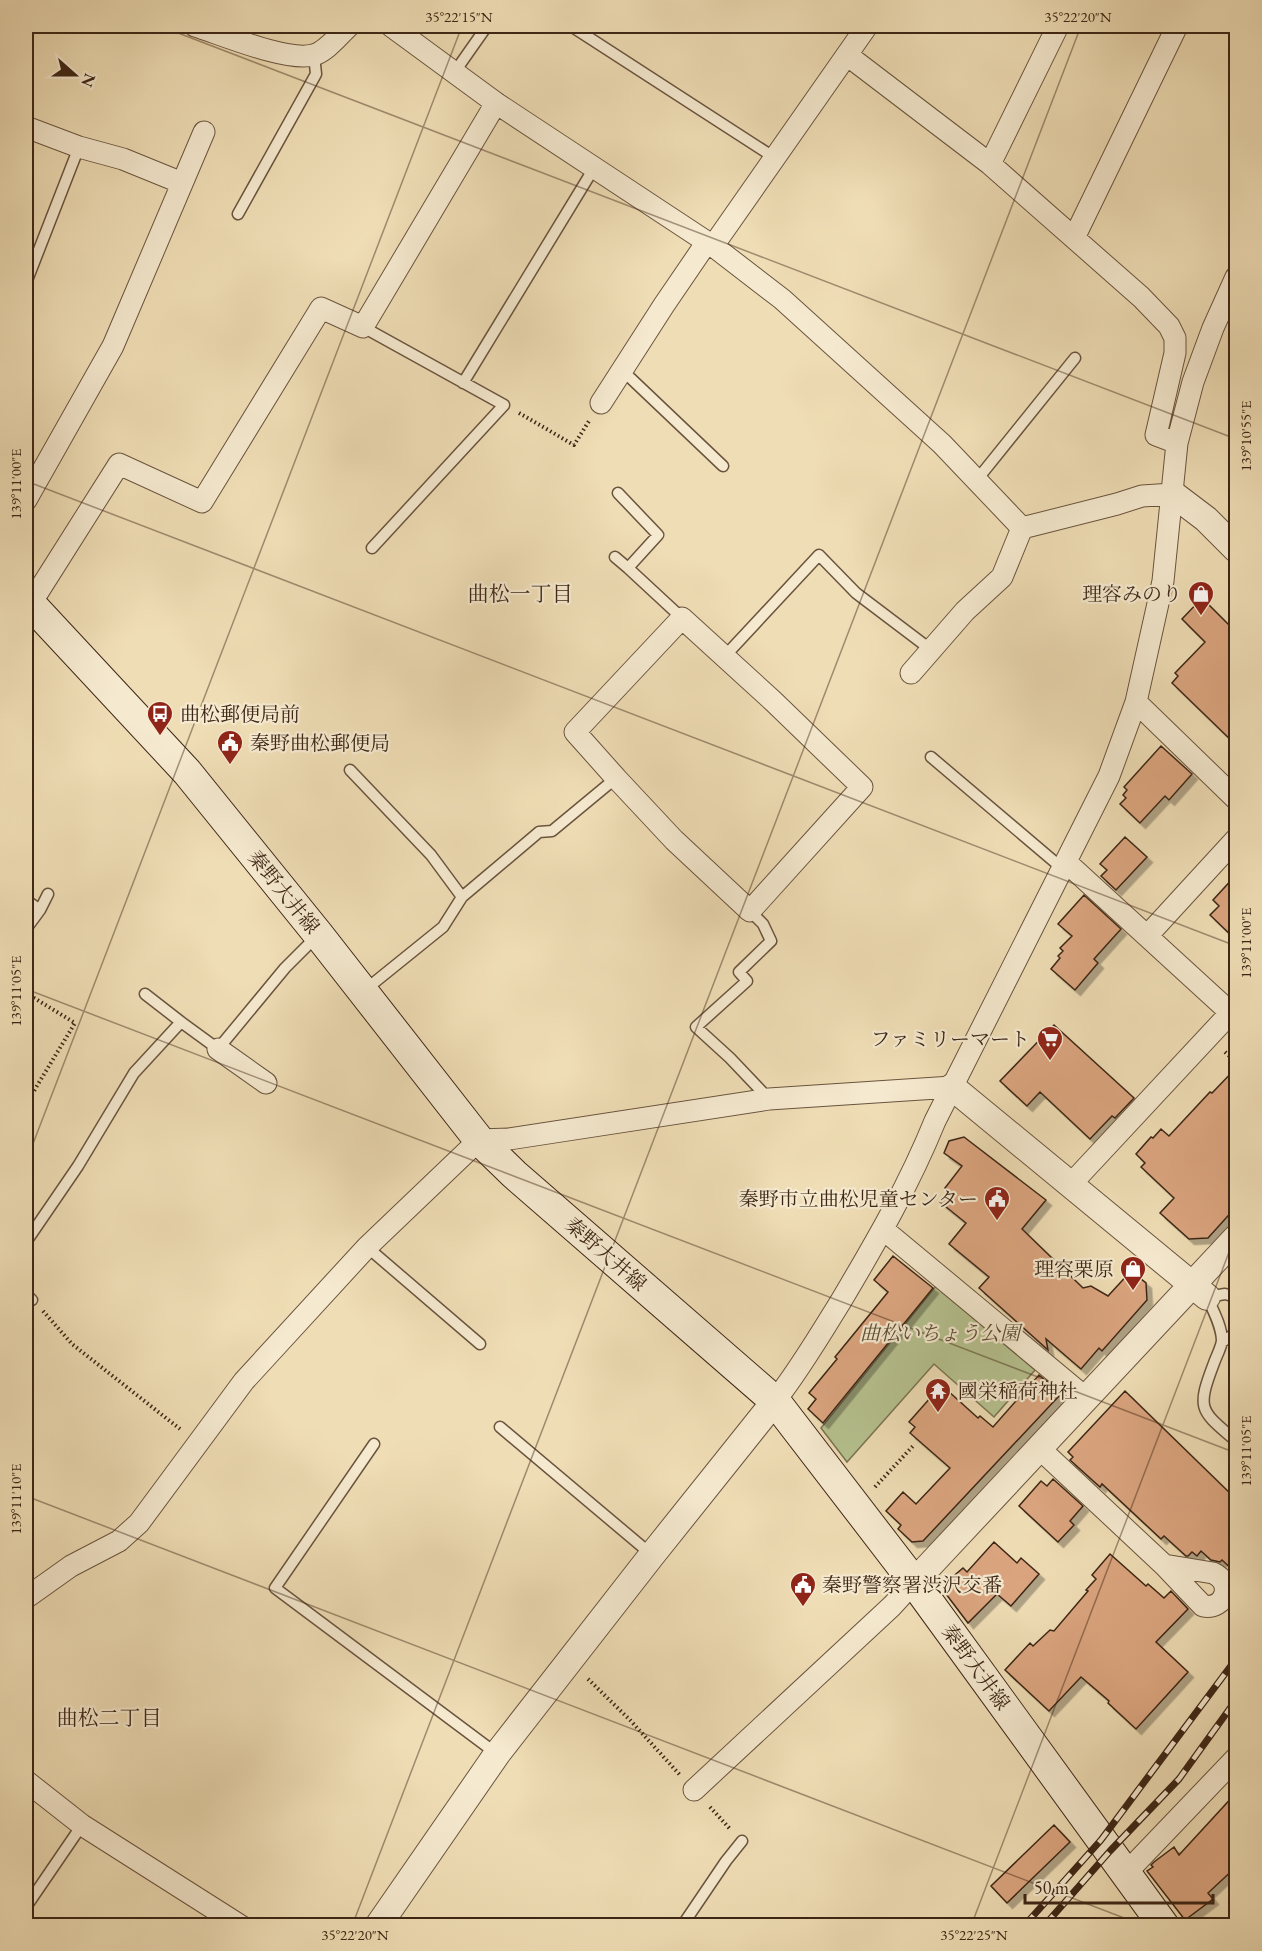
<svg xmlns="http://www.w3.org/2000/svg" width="1262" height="1951" viewBox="0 0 1262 1951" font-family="'EB Garamond','Noto Serif JP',serif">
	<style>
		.green { fill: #b6c290; stroke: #7a7453; stroke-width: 1.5 }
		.building { fill: #dba57f; stroke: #3d2616; stroke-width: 1.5; filter: url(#shadow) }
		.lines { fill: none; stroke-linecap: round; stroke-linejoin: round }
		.service-casing { stroke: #6a543e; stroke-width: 13 }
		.minor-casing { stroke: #6a543e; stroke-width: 23 }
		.tertiary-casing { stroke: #6a543e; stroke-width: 28 }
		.secondary-casing { stroke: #3d2616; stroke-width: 32 }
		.path { stroke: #3d2616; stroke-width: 4; stroke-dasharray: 1.5 3; stroke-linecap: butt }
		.service { stroke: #f5e9cf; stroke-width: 10 }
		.minor { stroke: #f5e9cf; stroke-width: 21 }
		.tertiary { stroke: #f5e9cf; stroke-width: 26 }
		.secondary { stroke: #f5e9cf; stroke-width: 30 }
		.rail-casing { stroke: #3d2616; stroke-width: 7 }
		.rail { stroke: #f5e9cf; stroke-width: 4.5; stroke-dasharray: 14; stroke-linecap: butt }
		.ticks { fill: none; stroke: #3d2616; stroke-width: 1.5; stroke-opacity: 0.45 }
		.labels { text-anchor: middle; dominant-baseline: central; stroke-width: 4.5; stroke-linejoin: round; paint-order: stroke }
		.poi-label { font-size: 20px; fill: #3d2616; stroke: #f5e9cf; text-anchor: end }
		.street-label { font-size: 20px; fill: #3d2616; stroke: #f5e9cf }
		.park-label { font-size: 20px; font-style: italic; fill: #5b4d34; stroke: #f5e9cf }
		.neighbourhood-label { font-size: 21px; fill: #3d2616; stroke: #f5e9cf }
		.neatline { fill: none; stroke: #3d2616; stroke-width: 2 }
		.ticks-label { font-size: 15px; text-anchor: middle; fill: #3d2616 }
	</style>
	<defs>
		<filter id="shadow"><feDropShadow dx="5.5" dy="5.5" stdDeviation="0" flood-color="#0004"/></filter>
	</defs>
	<rect width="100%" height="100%" fill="#efddb5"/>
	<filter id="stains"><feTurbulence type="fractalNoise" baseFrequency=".00333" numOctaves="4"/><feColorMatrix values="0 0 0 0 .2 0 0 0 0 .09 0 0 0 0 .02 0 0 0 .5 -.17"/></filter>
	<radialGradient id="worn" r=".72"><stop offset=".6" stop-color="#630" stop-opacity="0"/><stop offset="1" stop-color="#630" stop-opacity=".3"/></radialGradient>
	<path class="green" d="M936,1286l99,84 -41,47 -60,-53 -87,98 -26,-34z"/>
	<path class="building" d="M1202,598l34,34v113l-64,-62 6,-7 -3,-3 30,-31 -23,-23z
		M1161,746l31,28 -23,26 -4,-4 -25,27 -20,-19 6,-6 -3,-3 4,-5 -3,-3z
		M1125,837l22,20 -31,33 -15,-14 6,-6 -7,-6z
		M1236,875v65l-26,-25 9,-9 -6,-6z
		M1084,895l37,34 -27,30 4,4 -23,27 -24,-21 9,-11 -2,-2 5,-5 -3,-3 12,-12 -14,-12z
		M1054,1025l80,73 -19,20 -3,-2 -22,23 -50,-47 -13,14 -27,-25z
		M1236,1068v139l-28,31 -19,1 -29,-26 14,-15 -33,-31 4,-4 -9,-9 15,-17 2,1 8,-9 8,7 41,-44 2,1z
		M964,1137l82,63 -24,29 61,59 8,-2 17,10 23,-25 15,12 1,17 -45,51 -3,-3 -18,21 -35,-30 2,11 -69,-62 10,-11 -40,-33 17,-21 -26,-21 9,-10 -4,-4 17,-22 -18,-13 5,-12z
		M893,1256l40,32 -110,135 -15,-14 8,-10 -7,-6 28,-34 -2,-2 53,-65 -14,-12z
		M1039,1375l19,16 1,5 -136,145 -11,1 -14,-13 3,-4 -15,-14 17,-19 13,12 34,-36 -40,-35 5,-6 -6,-5 22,-25 6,5 10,-12 31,28 2,-2 13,11z
		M1125,1391l111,108v74l-14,-13 -2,2 -9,-2 -10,-9 -4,5 -5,-4 -4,4h-2l-22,-20 -3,3 -59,-55 -2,3 -30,-27 3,-3 -5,-5z
		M1053,1479l30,27 -13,15 4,4 -16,17 -39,-36 22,-25 6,5z
		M994,1542l23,21 4,-5 18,16 -28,32 -14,-12 -29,29 -22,-29 3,-14 14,-12 4,4z
		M1110,1554l36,32 2,-2 16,14 7,-7 17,18 -32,33 32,30 -52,57 -28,-26 1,-2 -28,-24 -32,34 -44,-41 25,-27 3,3 17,-16 4,1 34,-40 -2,-1 10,-11 -4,-4z
		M1236,1793v74l-28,26 5,6 -28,21 -38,-49 6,-4 -2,-2 3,-3 20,-15 5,8z
		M1054,1825l16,17 -63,61 -16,-17z"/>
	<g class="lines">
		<defs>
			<path id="service" d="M571,26l204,132
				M454,73l33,-47
				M238,214l78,-140 -2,-19
				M26,283l53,-136
				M363,327l141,78 -132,143
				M622,370l101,96
				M463,383l131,-215
				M976,481l99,-123
				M618,493l40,42 -30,33 54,50
				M615,557l13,11
				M725,656l94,-101 37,38 74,56
				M931,757l132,112
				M350,770l81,85 31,42
				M26,900l14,10 -14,19
				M40,910l8,-16
				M750,911l13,13 8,17 -32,31 8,9 -51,46 34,31 39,41
				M365,990l78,-63 19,-30 77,-65 13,-1 64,-53
				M145,994l36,28
				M26,1242l52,-76 56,-93 47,-51 37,27 67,-81 33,-33
				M367,1247l113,97
				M26,1294l6,6
				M1236,1297l-11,-3 -18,3c6,13 15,30 15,44 -1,7 -6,16 -8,22 -18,47 -14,47 22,78
				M1222,1342l14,-9
				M500,1427l152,128
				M374,1444l-99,144 222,166
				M26,1907l56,-82
				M682,1926l44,-65 16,-20"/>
			<path id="minor" d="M195,26c26,8 92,36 118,29 13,-3 26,-20 36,-29
				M391,26l105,77 217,143 69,53 160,145 80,84
				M847,55l143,109 151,133 28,29 6,12v15l-19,82 21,8
				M26,127l53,20 44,12 59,24
				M990,164l68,-138
				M1074,238l103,-212
				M713,246l154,-220
				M601,403l63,-98 43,-63
				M26,500l87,-154 91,-214
				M1022,528l95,-24 25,-8 31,-2
				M26,611l93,-147 83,38 119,-194 42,19 133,-224
				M682,618l91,83 89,86 -112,124 -76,-71 -58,-62 -41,-46z
				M911,673l54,-62 37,-34 20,-49
				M1136,702l100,97
				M1066,862l165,151
				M1147,936l89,-97
				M218,1049l48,34
				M1071,1184l165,-177
				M884,1230l202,168
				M775,1401c25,-32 45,-66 66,-100 35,-59 68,-116 94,-180l174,-345 27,-74 27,-121 14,-138 16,-61 20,-54 23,-51
				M1039,1448l125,117 49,8c22,10 12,37 -10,33l-39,-41
				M26,1598l45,-32 48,-25 20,-18 105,-142 123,-134 112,-107 30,-1 260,-40 183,-12
				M26,1781l56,44 159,101
				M694,1790l198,-184 22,-24
				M1126,1873l110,-115"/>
			<path id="tertiary" d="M1173,494l33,25 30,30
				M952,1087l255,210
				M914,1582l322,-344
				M378,1926l119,-172 155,-199 123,-154"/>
			<path id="secondary" d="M26,599l161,173 131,162 161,206 35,34 261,227 139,181 250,344"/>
		</defs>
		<use href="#service" class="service-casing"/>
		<use href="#minor" class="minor-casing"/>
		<use href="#tertiary" class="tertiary-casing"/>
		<use href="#secondary" class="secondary-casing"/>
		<path class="path" d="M519,413l55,32 15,-24
			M26,993l49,30 -49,81
			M1225,1052l11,10
			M43,1311l29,33 108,85
			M875,1487l38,-41
			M588,1679l42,41 50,55
			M710,1807l21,23"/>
		<use href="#service" class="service"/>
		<use href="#minor" class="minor"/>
		<use href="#tertiary" class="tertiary"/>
		<use href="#secondary" class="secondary"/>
		<defs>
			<path id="rail" d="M1024,1926l77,-86 135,-181
				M1044,1926l66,-75 69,-72 57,-79"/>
		</defs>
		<use href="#rail" class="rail-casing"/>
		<use href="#rail" class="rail"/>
	</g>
	<path class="ticks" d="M160,26l1076,413M26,481l1210,465M26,989l1210,464M26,1162l436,-1136M26,1496l1119,430M352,1926l729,-1900M971,1926l265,-692"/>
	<defs>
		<symbol id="shop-pin" viewBox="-11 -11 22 30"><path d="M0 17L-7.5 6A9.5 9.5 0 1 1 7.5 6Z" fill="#8f2418" stroke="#f5e9cf"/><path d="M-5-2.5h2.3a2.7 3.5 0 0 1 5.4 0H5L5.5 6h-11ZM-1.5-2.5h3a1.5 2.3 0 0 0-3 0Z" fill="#fff"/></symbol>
		<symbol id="bus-pin" viewBox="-11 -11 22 30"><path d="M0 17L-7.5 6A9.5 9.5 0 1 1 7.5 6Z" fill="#8f2418" stroke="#f5e9cf"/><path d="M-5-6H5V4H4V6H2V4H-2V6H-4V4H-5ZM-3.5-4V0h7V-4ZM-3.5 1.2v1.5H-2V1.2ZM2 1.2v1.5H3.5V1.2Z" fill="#fff"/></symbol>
		<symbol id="civic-pin" viewBox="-11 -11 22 30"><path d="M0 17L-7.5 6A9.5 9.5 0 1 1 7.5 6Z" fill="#8f2418" stroke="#f5e9cf"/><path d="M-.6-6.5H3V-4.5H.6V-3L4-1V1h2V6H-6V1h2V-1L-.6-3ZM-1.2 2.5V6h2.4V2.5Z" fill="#fff"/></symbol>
		<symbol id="supermarket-pin" viewBox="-11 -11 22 30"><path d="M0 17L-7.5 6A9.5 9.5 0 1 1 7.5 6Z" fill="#8f2418" stroke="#f5e9cf"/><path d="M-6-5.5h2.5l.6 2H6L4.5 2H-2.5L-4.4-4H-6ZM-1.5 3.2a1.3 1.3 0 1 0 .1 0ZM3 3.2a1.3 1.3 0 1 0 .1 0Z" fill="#fff"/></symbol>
		<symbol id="temple-pin" viewBox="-11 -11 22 30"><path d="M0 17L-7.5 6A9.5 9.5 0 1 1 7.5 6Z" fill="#8f2418" stroke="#f5e9cf"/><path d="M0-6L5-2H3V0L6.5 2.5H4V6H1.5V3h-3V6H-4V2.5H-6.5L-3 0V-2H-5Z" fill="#fff"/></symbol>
	</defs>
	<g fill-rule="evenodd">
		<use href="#shop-pin" x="1186" y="579" width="30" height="40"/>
		<use href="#bus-pin" x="145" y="699" width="30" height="40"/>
		<use href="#civic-pin" x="215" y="728" width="30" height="40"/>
		<use href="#supermarket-pin" x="1035" y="1024" width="30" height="40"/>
		<use href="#civic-pin" x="982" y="1184" width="30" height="40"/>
		<use href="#shop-pin" x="1118" y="1254" width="30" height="40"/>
		<use href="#temple-pin" x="923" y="1376" width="30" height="40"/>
		<use href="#civic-pin" x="788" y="1570" width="30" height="40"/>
	</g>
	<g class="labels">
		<g class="poi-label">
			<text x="1182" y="594">理容みのり</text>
			<text x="180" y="714" text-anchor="start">曲松郵便局前</text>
			<text x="250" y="743" text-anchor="start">秦野曲松郵便局</text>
			<text x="1030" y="1039">ファミリーマート</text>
			<text x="978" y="1199">秦野市立曲松児童センター</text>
			<text x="1114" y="1269">理容栗原</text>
			<text x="958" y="1391" text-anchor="start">國栄稲荷神社</text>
			<text x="822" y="1585" text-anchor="start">秦野警察署渋沢交番</text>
		</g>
		<g class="street-label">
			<text transform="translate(284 892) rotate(51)">秦野大井線</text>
			<text transform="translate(606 1254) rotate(41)">秦野大井線</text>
			<text transform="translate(976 1667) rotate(54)">秦野大井線</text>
		</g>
		<g class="park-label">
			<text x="940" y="1333">曲松いちょう公園</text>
		</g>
		<g class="neighbourhood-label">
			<text x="520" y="593">曲松一丁目</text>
			<text x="109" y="1717">曲松二丁目</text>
		</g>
	</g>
	<rect width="1262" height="1951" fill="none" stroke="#efddb5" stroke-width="66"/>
	<g transform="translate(75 75) rotate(111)" stroke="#f5e9cf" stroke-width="4.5" paint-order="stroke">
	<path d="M0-4.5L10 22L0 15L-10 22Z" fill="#3d2616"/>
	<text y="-9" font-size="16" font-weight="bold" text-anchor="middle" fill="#3d2616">N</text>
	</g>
	<path d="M1025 1894v9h188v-9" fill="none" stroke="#3d2616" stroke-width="3"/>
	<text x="1034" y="1894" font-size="18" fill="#3d2616" stroke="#f5e9cf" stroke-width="4.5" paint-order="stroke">50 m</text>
	<rect x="33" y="33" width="1196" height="1885" class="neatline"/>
	<g class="ticks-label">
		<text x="459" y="22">35°22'15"N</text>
		<text x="1078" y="22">35°22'20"N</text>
		<text transform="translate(1246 436) rotate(-90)" y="5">139°10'55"E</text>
		<text transform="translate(16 484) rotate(-90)" y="5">139°11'00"E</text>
		<text transform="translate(1246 943) rotate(-90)" y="5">139°11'00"E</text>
		<text transform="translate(16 991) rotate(-90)" y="5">139°11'05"E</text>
		<text transform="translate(1246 1451) rotate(-90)" y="5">139°11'05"E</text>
		<text transform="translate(16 1499) rotate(-90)" y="5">139°11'10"E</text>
		<text x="355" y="1940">35°22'20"N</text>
		<text x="974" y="1940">35°22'25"N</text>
	</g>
	<rect width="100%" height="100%" filter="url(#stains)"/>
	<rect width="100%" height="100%" fill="url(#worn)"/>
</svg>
